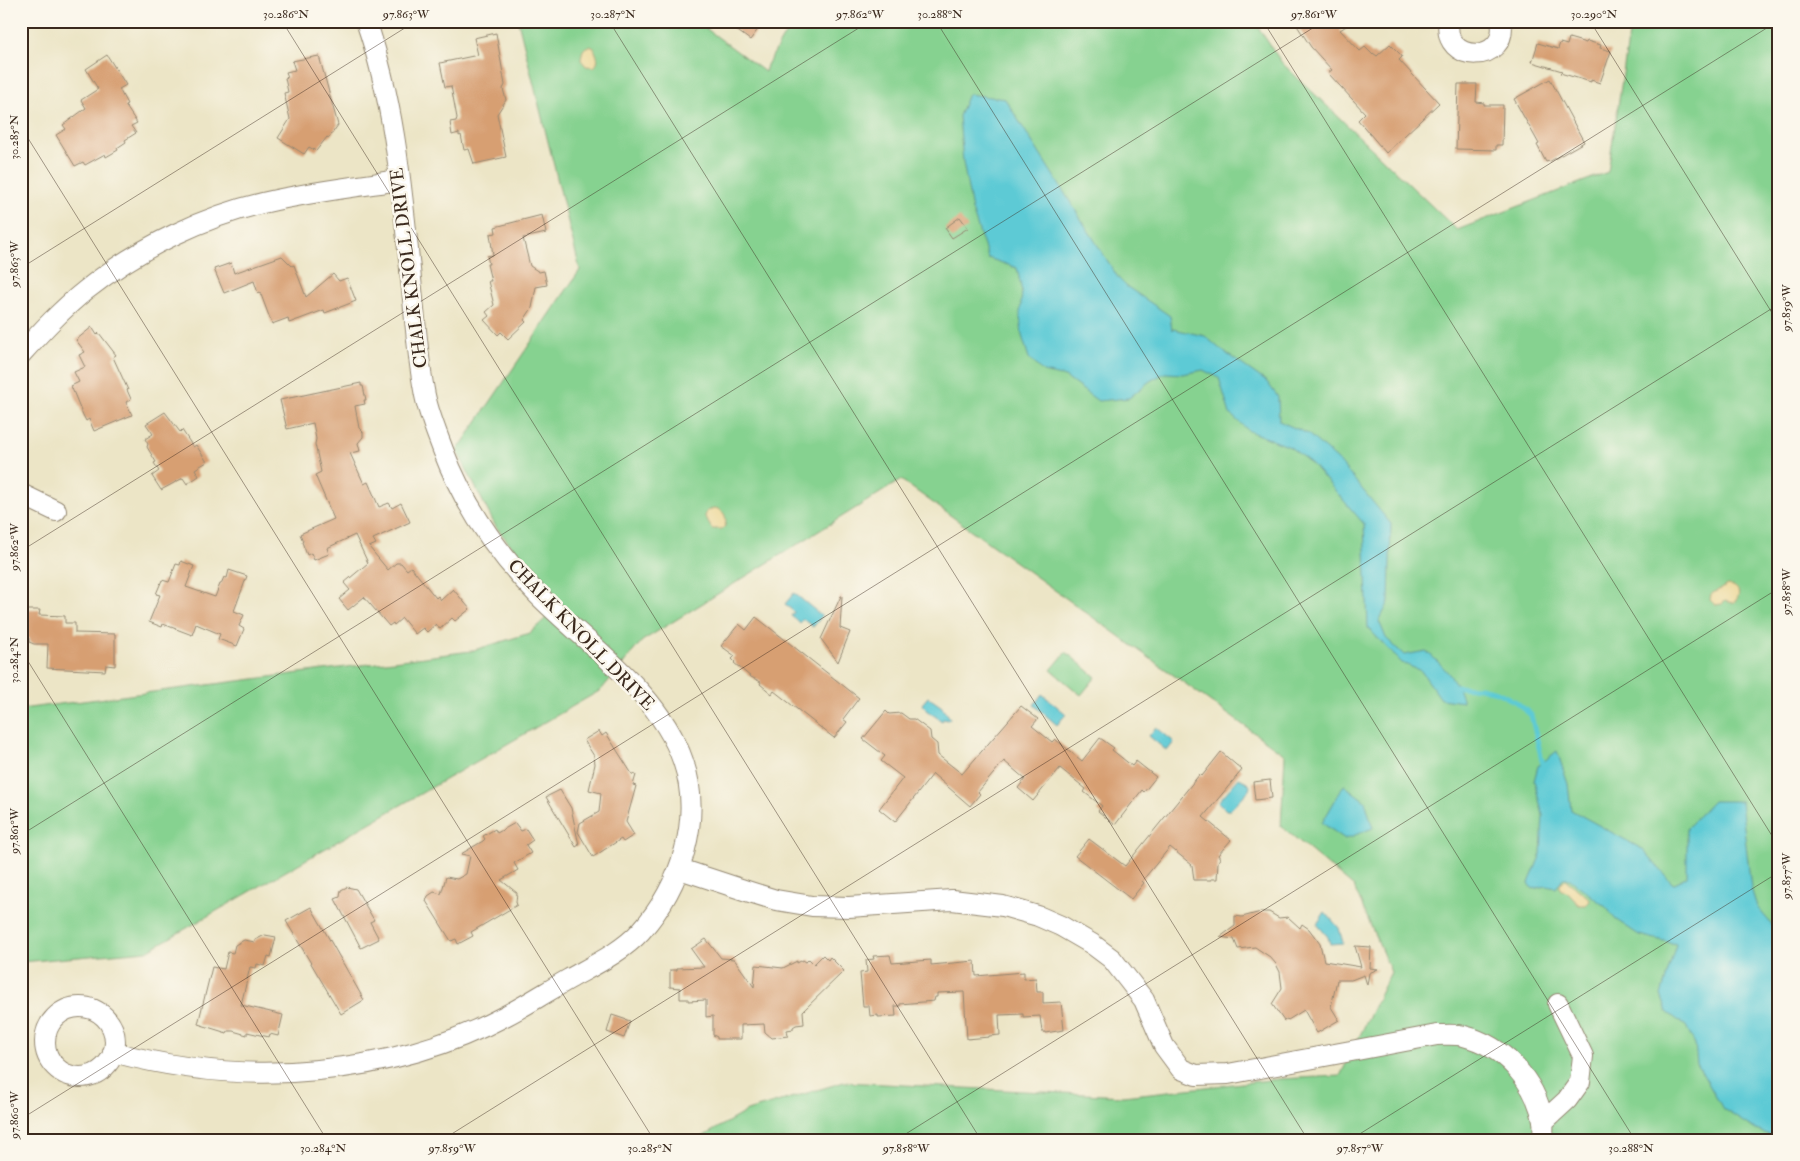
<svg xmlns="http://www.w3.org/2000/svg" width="1800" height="1161" viewBox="0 0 1800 1161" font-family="'IM FELL Double Pica',serif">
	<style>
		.green { fill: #86d290; stroke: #607e57 }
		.sand { fill: #eeda9e; stroke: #94825e }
		.water { fill: #5dcad5; stroke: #4c7a7a }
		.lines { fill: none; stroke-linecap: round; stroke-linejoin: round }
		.stream { stroke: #5dcad5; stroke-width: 5 }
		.building { fill: #d79f72 }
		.minor-casing { stroke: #948872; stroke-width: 22 }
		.minor { stroke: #fff; stroke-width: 20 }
		.ticks { fill: none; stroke: #3b2a1e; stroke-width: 1; stroke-opacity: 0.45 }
		.labels { text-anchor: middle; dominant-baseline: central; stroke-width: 5; stroke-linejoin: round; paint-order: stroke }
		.street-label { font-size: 18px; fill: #3b2a1e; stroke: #fbf7ec }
		.neatline { fill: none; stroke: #3b2a1e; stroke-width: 2 }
		.ticks-label { font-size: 12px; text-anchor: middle; fill: #3b2a1e }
	</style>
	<rect width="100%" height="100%" fill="#fbf7ec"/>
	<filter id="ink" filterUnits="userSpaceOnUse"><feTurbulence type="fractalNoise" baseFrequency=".02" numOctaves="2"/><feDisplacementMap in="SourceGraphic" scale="10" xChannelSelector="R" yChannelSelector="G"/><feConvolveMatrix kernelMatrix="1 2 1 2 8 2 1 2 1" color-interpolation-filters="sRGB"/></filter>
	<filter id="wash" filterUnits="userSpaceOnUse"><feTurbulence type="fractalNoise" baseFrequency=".0096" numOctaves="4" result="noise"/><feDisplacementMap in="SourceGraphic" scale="20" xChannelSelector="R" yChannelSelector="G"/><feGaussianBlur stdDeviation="1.12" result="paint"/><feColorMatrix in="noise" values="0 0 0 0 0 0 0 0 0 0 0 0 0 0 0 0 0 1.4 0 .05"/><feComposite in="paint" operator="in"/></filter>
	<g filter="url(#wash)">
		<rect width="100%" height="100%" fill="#ece5c6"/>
		<path class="green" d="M518,21h178l69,51 2,-7 26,-44h461l28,42 175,167 151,-58 23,-151h148v1119h-1082l50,-29 97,-29 279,14 156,-17 61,-3 51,-104 -37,-85 -73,-61 4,-71 -384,-275 -259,161 -41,49 -454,261 -126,11v-253l450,-58 59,-18 16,-15 8,-26 -31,-32 -27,-33 -39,-76 123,-181z
			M1066,652l30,25 -15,18 -30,-25z"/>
		<path class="sand" d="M590,46l4,2c2,7 7,13 0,19l-8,-1 -5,-6c1,-7 1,-13 9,-14z
			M713,508c10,0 15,9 12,18l-3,3h-10l-7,-12 1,-5z
			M1728,585c12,1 14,11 5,18l-8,-2 -3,3 -7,1 -5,-5 1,-6z
			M1566,880l24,19v2l-4,4h-7l-11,-12 -8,-4v-4l3,-4z"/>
		<path class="water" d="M968,94l37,5 114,180 7,7 44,30 2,15 1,-2 32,7 15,13 47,33 11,15 1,24 29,13 30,26 53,64 -2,78 -10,19 7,17 18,17 22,-4c17,15 31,28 37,51l-22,-3 -20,-28 -19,-8 -34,-35 -4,-104 -52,-60 -22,-17 -41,-16 -19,-17 -11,-36 -16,-8 -20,4 -18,-1 -15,8 -21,17 -31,3 -33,-24 -22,-5 -14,-14 -7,-22 -2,-22 2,-22 -5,-24 -29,-10 -16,-48 -9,-48 -4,-46z
			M794,593l28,23 -9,11 -10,-8 -3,4 -9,-7 3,-4 -9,-8z
			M1042,694l24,20 -9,11 -23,-20z
			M928,697l14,10 8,11 -2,2 -5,-1 -1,2 -16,-11v-2l-4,-4z
			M1156,727l18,15 -7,9 -18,-15z
			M1557,751l11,33 3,26 71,39 31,35 14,-8v-48l26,-27h28l10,87 6,19 16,19 6,13v185l-3,1 -4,11 -16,-6 -33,-21 -26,-45 -2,-20 -9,-18 -19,-14 -6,-17 15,-51 -37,-9 -24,-16 -8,-11 -37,-29 -7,-1 -7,10 -10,-2 -13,3 -4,-6 12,-29 2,-39 -9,-34 4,-15z
			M1239,778l8,4 3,4 -1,4 -19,20h-4l-8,-8z
			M1344,785l21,16 8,27 -28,11 -23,-16z
			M1325,912l14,16 4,15 -13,1 -2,-7 -11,-13z"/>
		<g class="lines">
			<path class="stream" d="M1454,687l26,1 17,4 19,10 15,13 13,53"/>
		</g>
		<g id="blocks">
			<path class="building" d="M724,21h26l9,7 -9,12z
				M1294,21h60l-14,9 20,21 5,-4 7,7 1,-1 4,3 13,-12 11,11 1,2 -3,3 40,43 -53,50 -28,-33 7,-7 -37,-40 4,-3 -21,-23z
				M496,33l9,52 -2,4 3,11 -9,14 9,43 -32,7 -5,-15 -5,1 -3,-15 -2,1v-3l-7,2 -2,-13 6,-1 1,-3 -6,-32 -6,1 -5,-24 38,-8 -4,-17z
				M1569,38l17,5 1,-2 14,4 -1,3 11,3 -11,32 -9,-3v2l-31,-9 2,-2 -30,-9 6,-19 20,6 2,-6 7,2z
				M107,55l19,30 -7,4 8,15 -2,1 12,18 -6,3 5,7 -11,7 1,2 -9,6 1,2 -12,7 -1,-3 -20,11 -2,-3 -8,4 -19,-31 10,-6 -3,-4 23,-17 -5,-8 17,-11 -12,-20z
				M319,56l19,69 -9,13 -2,-1 -11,14 -7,-4 -5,7 -26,-16 12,-19 -6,-26 4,-1 -3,-14 3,-1 -2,-5 9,-2 -3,-9z
				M1550,79l34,63 -35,20v-1l-3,1 -9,-17 2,-1 -25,-45z
				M1458,84h19l-1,18 8,1v2h19l-1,40h-6v5l-40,-1z
				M542,215l4,18 -23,5 7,28 9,6 5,-1 3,14 -11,2 -4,21 -8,12 2,2 -18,17 -7,-7 -3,3 -14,-15 5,-4 -3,-4 8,-7 -6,-24h3l-4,-17h2l-2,-8 6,-1 -3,-21 6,-1 -1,-6z
				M960,217l8,11 -16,10 -7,-10z
				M282,256l10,10 2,-1 12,32 27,-23 6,7 8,-3 9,23 -31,12 -1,-3 -35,13 -1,-5 -16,6 -12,-32 -2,1 -4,-12 -30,12 -10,-24 17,-6 3,10z
				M92,327l5,8 2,-2 17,22 -3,2 15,33h-1l4,9 -5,3 6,13 -38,16 -5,-12 -3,2 -3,-6 -12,-29 8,-4 -5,-10 11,-5 -6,-12 6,-3 -9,-12z
				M361,383v3h2l3,14h-2l1,4 -10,2 4,22 4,4v5l-5,6 2,8 -10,2 14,31 4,-2 11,25 10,-4 3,5 9,-5 9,19 -37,17 3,5 -7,3 19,23 8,-7h5l6,7 4,-3 25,31 2,-2 3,4 12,-11 17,20 -15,12 -3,-3 -12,11 -4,-5 -9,8 -4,-4 -8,6 -13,-16 -8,7 -1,-2 -4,3 -25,-29 -16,13 -9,-11 11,-9 -6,-7 24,-20 -13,-28 -28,13 2,6 -15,6 -3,-7 -4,2 -5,-13 1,-1 -3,-7 34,-15 -19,-44 6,-3 -6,-28 1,-5 -3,-16 -26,6 -7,-29z
				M165,412l15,20 2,-2 11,17 3,-2 11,17 -12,7 4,7 -12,8 -4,-6 -22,12 -9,-14 7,-5 -5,-8 2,-1 -9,-15 1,-3 -3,-5 8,-5 -7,-10z
				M181,561l13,5 -8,21 29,10 5,-13h1l3,-7 3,1 2,-8 18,6 -13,35 10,4 -5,11 5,3 -7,17 -19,-7 2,-5 -24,-10 -4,11 -29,-11 -1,3 -13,-5 11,-27 -4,-1 6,-14 7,2 7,-18 4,1z
				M841,596h1l-2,32 10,4 -12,30 -17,-23z
				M21,610h19l-1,5 26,1v7h10v10l40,1v32l-9,-1 -1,6 -58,-3 1,-24h-14l-5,-2v-4h-8z
				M756,617l103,81 -16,21 4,3 -13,16 -60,-47 -2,3 -12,-10 1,-2 -10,-5 -17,-14 1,-1 -3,-3 3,-3 -14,-10 18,-22 7,6z
				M1021,706l17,13 -6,7 20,16 3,-3 27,22 18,-23 14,10 -2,2 20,16 4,-5 20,16 -12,15 -2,-2 -27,35 -17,-14 4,-5 -18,-14 2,-3 -26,-21 -27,33 -15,-13 7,-9 -21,-18 -26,31 2,2 -10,12 -37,-32 -38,48 -16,-13 24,-31 -22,-17 4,-5 -22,-17 23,-28 3,3 12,-1 8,6h5l16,12 1,8 6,5 1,11 24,19z
				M599,731l3,5 4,-3 26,41 4,1 -3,10 3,1 -10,36 8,13 -11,7 -2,-3 -28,18 -15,-25 2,-9 19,-11 2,-19 -12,-3 6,-26 -1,-8 -10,-16z
				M1221,752l21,18 -39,47 28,23 -13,15 2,3 -2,4 -1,17h-6v1h-17l-2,-15 -22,-18 -28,34 2,2 -13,16 -56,-43 14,-17 36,27 75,-92 2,2z
				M1270,780l2,18 -17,2 -2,-18z
				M560,790l11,18 8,37 -3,2 -30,-50z
				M515,823l6,8 5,-2 7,11 -7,5 5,8 -17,10 4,7 -17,10 16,13 -1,9 1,3 -46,27 2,4 -15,8 -2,-5 -5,2 -25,-40 2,-5 6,-4 7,2 5,-17 11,2 9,-5 4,-18 -9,-2 22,-13 2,-2 -2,-3 12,-7 2,4z
				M347,887l9,2 18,31 -4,2 9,17 -18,9 -26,-49 5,-2 1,-7z
				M311,907l53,93 -23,14 -55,-93z
				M1261,912h8l10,6 9,-1 12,11 2,-4 7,5 11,15 4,17 37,6 -6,-21 16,1 -1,21 8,1 -9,4 -2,12 -3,-10 -13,5h-14l-6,27 8,13 -22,13 -13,-23 -16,10 -1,-1 -3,2 -12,-17 10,-16 -2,-16 -4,-8 -6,-7 -15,-10 -17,2 -4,-10 -14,-2 15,-11v-10l7,1z
				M265,935l11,2 -5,20 -3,-1 -3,10 -8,-2 -1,4 -6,-1 -9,38 42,10 -5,21 -8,-2 -1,3 -22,-5v3l-14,-4h-5l-1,2 -29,-9 14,-57 12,2 4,-17 5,1 2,-8 9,-5 11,2v-2z
				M706,939l15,19 13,1 20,28 2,-22 27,3 14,-7v2l6,-3 3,2 3,-3 5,5 9,-9 5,5 2,-3 14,14 -41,40 1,13 -8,1 -3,2v2l-6,1 1,6 -16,2 -7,-6 -1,-8 -23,1v14h-24v-2l-4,-2v-19l-7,1v-17l-18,1v-2h-8v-11l-10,-1v-17h7v-2l27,-1 -13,-18z
				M890,955l2,8 39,-3v5l44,-4 1,15 48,-4v7l12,-1 1,14h6v11l18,-1 3,28 -19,3v-1h-3l-2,-16 -17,1v-3l-24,1 1,20 -11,1v1l-22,2 -3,-47 -27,1v4h-2l-1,4 -34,3v2h-5l1,10 -18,1v-2l-8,1 -1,-10h-6l-3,-33 7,-1 -1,-12 8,-1 -1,-3z
				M612,1015l18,6 -6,17 -17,-6z"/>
		</g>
	</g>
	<g filter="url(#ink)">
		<use href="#blocks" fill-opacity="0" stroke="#948872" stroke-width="1"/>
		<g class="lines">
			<defs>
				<path id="minor" d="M1449,21c-8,44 61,43 52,0
					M21,354c20,-22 41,-45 65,-64 55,-44 122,-76 190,-90 41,-9 83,-14 124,-20
					M21,494l35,17
					M680,869l70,23 26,8 36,6 37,1 103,-7 51,6 35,10 23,10 31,18 20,15 32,41 20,46 17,23 15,6 32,-1 209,-39c9,0 19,-1 27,1 40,10 71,45 79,84 1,6 0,13 0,20
					M45 1042a35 35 0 1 1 70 0a35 35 0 1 1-70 0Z
					M113,1052c67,18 136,25 205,18 65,-6 131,-24 189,-55 21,-11 41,-24 62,-36 25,-14 53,-27 72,-48 40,-45 62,-112 42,-170 -23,-68 -95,-116 -145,-166 -41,-42 -74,-90 -95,-145 -7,-19 -16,-40 -19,-60 -7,-37 -9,-74 -13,-111 -9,-87 -16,-175 -45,-258
					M1543,1122l24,-22 13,-18 3,-26 -25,-52"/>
			</defs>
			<use href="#minor" class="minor-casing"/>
			<use href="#minor" class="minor"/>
		</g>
	</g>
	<path class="ticks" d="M282,21l699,1119M609,21l699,1119M936,21l699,1119M1263,21l516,826M1590,21l189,303M21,127l633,1013M21,268l395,-247M21,551l849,-530M21,650l306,490M21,835l1303,-814M21,1119l1757,-1098M442,1140l1337,-836M896,1140l883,-552M1350,1140l429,-268"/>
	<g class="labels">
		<g class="street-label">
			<text transform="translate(409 268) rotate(-97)">CHALK KNOLL DRIVE</text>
			<text transform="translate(581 635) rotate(46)">CHALK KNOLL DRIVE</text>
		</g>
	</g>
	<rect width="1800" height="1161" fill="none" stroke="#fbf7ec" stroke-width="55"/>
	<rect x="28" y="28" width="1744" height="1106" class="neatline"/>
	<g class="ticks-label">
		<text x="286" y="18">30.286°N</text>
		<text x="406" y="18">97.863°W</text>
		<text x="613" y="18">30.287°N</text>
		<text x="860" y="18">97.862°W</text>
		<text x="940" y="18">30.288°N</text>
		<text x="1314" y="18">97.861°W</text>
		<text x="1594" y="18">30.290°N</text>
		<text transform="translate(14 137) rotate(-90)" y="4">30.285°N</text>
		<text transform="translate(14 264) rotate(-90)" y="4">97.863°W</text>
		<text transform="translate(1786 308) rotate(-90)" y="4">97.859°W</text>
		<text transform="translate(14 547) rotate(-90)" y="4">97.862°W</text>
		<text transform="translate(1786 592) rotate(-90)" y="4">97.858°W</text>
		<text transform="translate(14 660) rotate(-90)" y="4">30.284°N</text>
		<text transform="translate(14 831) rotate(-90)" y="4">97.861°W</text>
		<text transform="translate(1786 876) rotate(-90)" y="4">97.857°W</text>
		<text transform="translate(14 1115) rotate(-90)" y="4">97.860°W</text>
		<text x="323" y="1152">30.284°N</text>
		<text x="452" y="1152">97.859°W</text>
		<text x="650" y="1152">30.285°N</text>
		<text x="906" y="1152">97.858°W</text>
		<text x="1360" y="1152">97.857°W</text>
		<text x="1631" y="1152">30.288°N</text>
	</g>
</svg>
